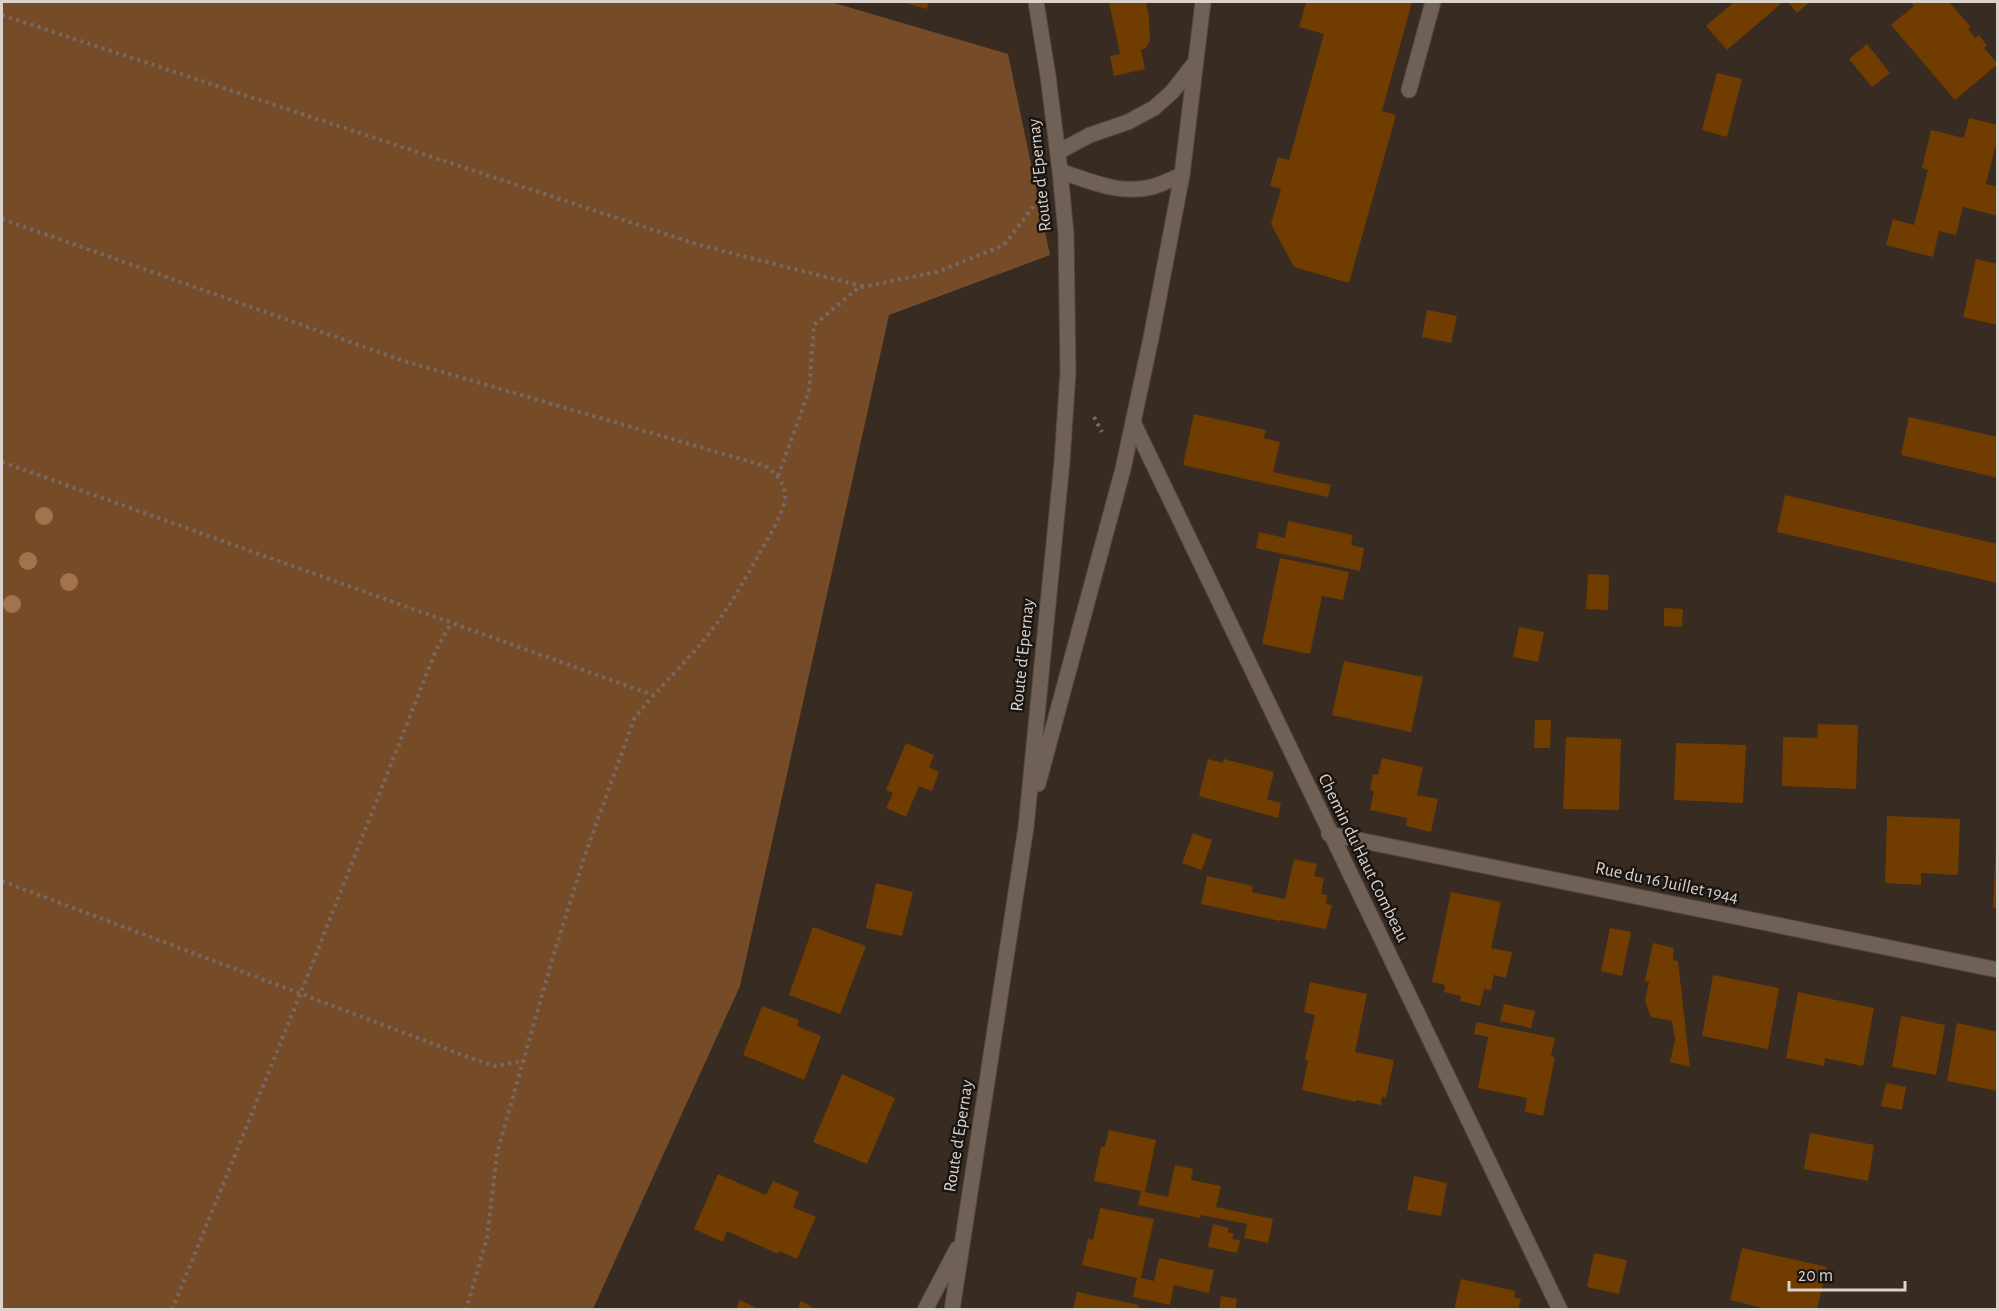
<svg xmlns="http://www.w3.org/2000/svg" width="1999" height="1311" viewBox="0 0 1999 1311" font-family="'Alegreya Sans',sans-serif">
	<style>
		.green { fill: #764c28 }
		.building { fill: #713c00 }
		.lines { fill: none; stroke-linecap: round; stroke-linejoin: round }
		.lane-casing { stroke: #534841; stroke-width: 17 }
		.street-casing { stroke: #534841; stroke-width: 17 }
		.secondary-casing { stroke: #534841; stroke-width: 17 }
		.path { stroke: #756a63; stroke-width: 4; stroke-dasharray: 3 4.5; stroke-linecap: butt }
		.lane { stroke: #6f6157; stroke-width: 15 }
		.street { stroke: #6f6157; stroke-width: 15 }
		.secondary { stroke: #6f6157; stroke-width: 15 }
		.tree { fill: #a3734c }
		.labels { text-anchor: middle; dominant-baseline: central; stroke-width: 5; stroke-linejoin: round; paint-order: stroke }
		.street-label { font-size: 18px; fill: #dad2cc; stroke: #1a1511 }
	</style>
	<rect width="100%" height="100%" fill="#372b22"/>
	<path class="green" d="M2,2h829l177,52 42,201 -161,60 -149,671 -147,323h-591z"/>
	<path class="building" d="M901,2h28l-2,7z
		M1109,2h37l3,15 1,23 -4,8 -5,2 4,19 -31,7 -4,-20 10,-2z
		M1306,2h106l-30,109 14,4 -47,168 -55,-16 -23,-43 10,-35 -11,-3 8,-29 11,3 35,-126 -25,-7z
		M1734,2h49l-56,48 -21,-24z
		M1788,2h22l-13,11z
		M1911,2h38l22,25 -3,2 7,9 4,-3 8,11 -3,2 14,16 -43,36 -64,-75 23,-19z
		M1867,44l23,29 -18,14 -23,-28z
		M1717,73l25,6 -15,58 -25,-7z
		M1969,118l29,7v11l-12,48 12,3v29l-35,-9 -7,28 -17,-4 -6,26 -47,-12 7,-26 21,6 14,-55 -6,-2 9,-38 33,8z
		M1976,259l22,5v61l-35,-8z
		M1427,310l30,6 -6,27 -29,-6z
		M1194,414l72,16 -2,8 16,4 -7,30 58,13 -3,12 -145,-32z
		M1909,417l89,20v41l-97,-23z
		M1785,495l213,49v39l-221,-51z
		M1288,521l65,14 -2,10 13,3 -4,23 -104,-23 3,-16 26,6z
		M1280,558l69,14 -6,28 -21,-4 -12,58 -48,-10z
		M1588,574l21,1 -1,35 -22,-1z
		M1664,608l19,1 -1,18 -18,-1z
		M1519,627l25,5 -6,30 -25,-5z
		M1344,661l79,16 -12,55 -79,-17z
		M1535,720h16l-1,28h-16z
		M1818,724l40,1 -2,64 -74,-3 1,-49 34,1z
		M1566,737l55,2 -2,71 -56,-1z
		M906,743l28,12 -5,12 10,5 -7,19 -13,-5 -13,31 -20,-9 7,-15 -7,-3z
		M1676,743l70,2 -3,58 -69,-3z
		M1382,758l41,9 -6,28 21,4 -7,33 -25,-6 1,-8 -37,-8 4,-19 -4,-1 3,-16 5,1z
		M1208,759l15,4 1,-4 50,13 -7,27 14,4 -3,15 -79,-22z
		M1887,816l73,3 -2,56 -37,-2v12l-36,-2z
		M1193,833l19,7 -10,30 -20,-7z
		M1996,843h2v65h-5z
		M1294,859l23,5 -3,12 10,2 -3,16 6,1 -1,9 6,1 -6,24 -45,-9 -1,1 -79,-17 6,-28 46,10 -1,6 33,7z
		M876,883l37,9 -11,44 -36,-8z
		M1451,892l50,10 -10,46 21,4 -6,26 -12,-3 -3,15 -7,-1 -4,17 -20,-5 1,-5 -17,-4 1,-7 -13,-3z
		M813,927l53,19 -26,68 -51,-19z
		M1610,928l21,4 -9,44 -21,-5z
		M1653,943l21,5 -1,12 5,1 12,106 -20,-5 5,-22 -3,-19 -21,-4 -6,-16 4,-19 -4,-1z
		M1713,975l66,13 -11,61 -66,-13z
		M1310,982l57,12 -12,58 39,8 -8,38 -4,-1 -1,8 -25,-5v2l-54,-12 6,-30 -3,-1 10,-44 -11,-3z
		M1798,992l76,16 -11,58 -38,-8 -1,8 -38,-8z
		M1504,1004l31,7 -4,17 -31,-7z
		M762,1006l37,14 -2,6 24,10 -17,44 -61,-25z
		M1901,1016l44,9 -9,50 -44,-8z
		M1476,1022l79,16 -4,18 4,1 -12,59 -18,-4 2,-14 -49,-10 10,-51 -14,-3z
		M1957,1023l41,9v59l-51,-10z
		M842,1074l53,24 -28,66 -54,-22z
		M1886,1083l20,4 -4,23 -21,-4z
		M1109,1130l47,10 -11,52 23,5 7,-32 18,4 -2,11 30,6 -5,21 57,12 -5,24 -24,-5 3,-14 -46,-9 -1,3 -62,-13 3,-14 -47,-10 7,-34h4z
		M1810,1133l64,12 -6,36 -64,-12z
		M718,1174l48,21 7,-14 26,11 -6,15 23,10 -19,42 -18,-8 -1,3 -51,-23 -4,11 -29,-13z
		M1414,1176l33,7 -6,33 -34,-6z
		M1100,1208l54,11 -13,59 13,3 5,-23 55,12 -5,23 -35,-8 -4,20 -37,-8 4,-19 -55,-13 6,-26 5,1z
		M1213,1224l16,4 -1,4 6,2 -2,5 8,1 -3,13 -29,-6z
		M1742,1248l85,19 -10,43h-46l-41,-10z
		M1594,1253l33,7 -8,34 -32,-7z
		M1461,1279l54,12 -1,6 7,2 -3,11h-64z
		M1077,1292l62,13 -1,5h-65z
		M1221,1296l16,3 -2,11h-16z
		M740,1300l21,10h-25z
		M801,1301l16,9h-20z"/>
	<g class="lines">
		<defs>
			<path id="lane" d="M1409,90l24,-88"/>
			<path id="street" d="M1133,422l427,888
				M1329,834l669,136"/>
			<path id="secondary" d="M1058,152l32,-17 38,-13 26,-14 18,-16 22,-28
				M1060,171c30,10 59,24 92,16 10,-3 20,-8 30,-12
				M1038,784l85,-315 28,-131 31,-163 21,-173
				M925,1310l32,-61
				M952,1310l74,-483 36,-365 6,-90 -2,-138 -6,-63 -12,-95 -12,-74"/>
		</defs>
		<use href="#lane" class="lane-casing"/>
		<use href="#street" class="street-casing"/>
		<use href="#secondary" class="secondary-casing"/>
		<path class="path" d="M2,15l697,230 167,42
			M2,219l399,141 364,106c11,8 19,15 20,29 1,12 -13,36 -19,47 -17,30 -34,62 -56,90 -23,31 -53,56 -76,87l-49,136 -33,105 -55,193 -10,85 -21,72
			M1094,417l8,15
			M2,462l651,233
			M778,476l31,-85 5,-66 44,-37 79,-16 67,-27 32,-42
			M2,881l474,179 20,6 28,-5
			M172,1310l128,-315 136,-345 15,-27"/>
		<use href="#lane" class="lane"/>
		<use href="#street" class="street"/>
		<use href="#secondary" class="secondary"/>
	</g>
	<g class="tree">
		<circle cx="44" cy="516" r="9"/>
		<circle cx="28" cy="561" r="9"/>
		<circle cx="69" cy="582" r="9"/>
		<circle cx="12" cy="604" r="9"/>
	</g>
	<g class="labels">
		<g class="street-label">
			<text transform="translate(1040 175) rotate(-96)">Route d'Epernay</text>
			<text transform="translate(1023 655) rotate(-84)">Route d'Epernay</text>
			<text transform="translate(1363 858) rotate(64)">Chemin du Haut Combeau</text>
			<text transform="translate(1667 883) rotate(12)">Rue du 16 Juillet 1944</text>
			<text transform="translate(959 1136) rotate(-81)">Route d'Epernay</text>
		</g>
	</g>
	<rect width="1999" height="1311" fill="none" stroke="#dad2cc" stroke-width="6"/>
	<path d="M1789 1281v9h116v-9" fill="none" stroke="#dad2cc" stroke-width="3"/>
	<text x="1798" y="1281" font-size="18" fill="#dad2cc" stroke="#1a1511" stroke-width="4.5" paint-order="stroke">20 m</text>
</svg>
